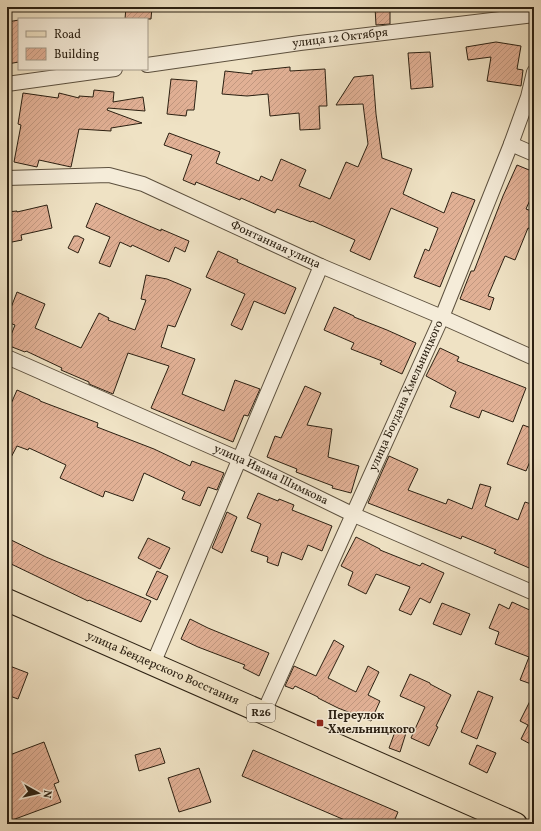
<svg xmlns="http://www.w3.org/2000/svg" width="541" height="831" viewBox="0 0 541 831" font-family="Vollkorn,serif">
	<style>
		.building { fill: url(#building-hatch); stroke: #2b2012 }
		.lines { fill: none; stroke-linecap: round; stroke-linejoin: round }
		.minor-casing { stroke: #5c503e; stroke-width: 16 }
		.primary-casing { stroke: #2b2012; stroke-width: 24 }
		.minor { stroke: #f5ecd9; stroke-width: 14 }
		.primary { stroke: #efe2c4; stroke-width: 22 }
		.poi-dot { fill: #8f2418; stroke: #f5ecd9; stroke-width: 1.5 }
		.labels { text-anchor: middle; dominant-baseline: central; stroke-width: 3; stroke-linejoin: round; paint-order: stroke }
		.shield { fill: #f5ecd9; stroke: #685d4e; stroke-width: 1 }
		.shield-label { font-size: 11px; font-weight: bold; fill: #2b2012 }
		.street-label { font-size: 12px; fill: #2b2012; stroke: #f5ecd9 }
		.poi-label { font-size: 12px; font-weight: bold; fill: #2b2012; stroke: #f5ecd9; text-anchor: start }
	</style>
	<defs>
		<pattern id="building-hatch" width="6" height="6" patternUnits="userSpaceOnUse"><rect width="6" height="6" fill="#e1b095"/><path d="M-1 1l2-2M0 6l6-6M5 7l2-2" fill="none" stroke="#c1977f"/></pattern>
	</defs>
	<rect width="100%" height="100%" fill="#efe2c4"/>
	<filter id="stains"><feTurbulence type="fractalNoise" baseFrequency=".005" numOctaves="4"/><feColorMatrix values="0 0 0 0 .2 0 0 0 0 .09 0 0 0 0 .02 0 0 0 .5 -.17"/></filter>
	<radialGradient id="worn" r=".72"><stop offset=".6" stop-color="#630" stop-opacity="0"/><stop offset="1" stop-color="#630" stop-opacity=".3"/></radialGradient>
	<path class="building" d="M126,7h26l-1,12h-26z
		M375,7h15v17l-14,1z
		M19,20v42l-12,2v-42z
		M496,42l25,4 -4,23 6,1 -2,16 -34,-5 4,-24 -23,3 -2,-13z
		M430,52l3,35 -22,2 -3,-36z
		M290,67v4l35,-2 2,37h-8l1,23 -20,1 -1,-17 -29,3 -2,-22 -21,2 -25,-2 3,-23 27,3v-3z
		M373,75l3,39 6,44 30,11 -9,25 41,19 8,-21 23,8 -35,87 -26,-10 11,-28 4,2 9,-23 -47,-20 -21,52 -20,-9 5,-11 -43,-19 -1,1 -34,-13 -2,4 -34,-15 -1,2 -44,-18 -1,3 -12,-5 9,-25 -28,-10 5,-12 51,19 -4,11 43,18 2,-5 11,5 9,-22 25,11 -7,16 31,13 16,-37 12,5 10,-23 -5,-40 -27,1 18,-28z
		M171,79l26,2 -3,29h-7l-1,6 -19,-2z
		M94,90l20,2 -1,10 30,-5 2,14 -37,-3 -1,2 35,13 -31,5v3l-32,-2 -8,38 -32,-7 -2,7 -23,-5 7,-37 -3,-1 5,-31 35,5 1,-5 20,5v-2l14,1z
		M517,165l17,7v19l-8,18 8,3v18l-6,-2 -13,32 -10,-4 -17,40 6,2 -4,12 -30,-11 11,-28h3l29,-75z
		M96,203l65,28v-2l28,12 -4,11 -10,-5 -6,15 -37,-17 -1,2 -11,-5 -10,25 -11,-4 11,-26 -24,-10z
		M47,205l5,23 -31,7 1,5 -15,3v-31l10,-1v1z
		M74,236h4l6,3 -6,14 -10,-5z
		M218,251l20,9 -1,2 59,26 -11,26 -31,-13 -12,29 -11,-5 14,-31 -39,-17z
		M146,275l21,4 24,10 -16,38 -7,-2 -7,22 34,12 -13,35 42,17 11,-31 25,9 -12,27 -4,-1 -11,27 -82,-34 18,-42 -41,-13 -15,41 -24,-10v-2l-28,-12 1,-2 -36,-17 -1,1 -18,-7 8,-20 -8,-3v-4l10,-26 28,12 -10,24 46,20 18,-35 10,5 -1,2 27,10 11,-30 -5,-1z
		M334,307l20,9v1l33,13 29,13 -14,31 -22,-10 2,-3 -31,-12 3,-6 -30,-13z
		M440,348l19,9 -2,4 69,27 -13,34 -31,-12 -3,8 -29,-11 6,-15 -30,-16z
		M305,386l16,7 -14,32 25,4 -4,28 31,9 -8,27 -19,-5 1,-2 -37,-14 1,-3 -30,-12 8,-21 6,2z
		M17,390l23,10v1l58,22 -1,4 57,22 36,17 2,-5 32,12 -7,17 -9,-3 -8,19 -18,-7 3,-7 -41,-19 -11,28 -28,-10 -2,6 -43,-19 6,-13 -37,-17 -1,2 -11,-4 -10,19v-52z
		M523,425l11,4v23l-8,19 -19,-7z
		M389,456l29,13 -10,21 38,14 2,-5 24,10 8,-25 11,3 -6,19 33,14 7,-18 9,3v65l-40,-17 2,-3 -34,-14 -1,3 -93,-36z
		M258,493l20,8 1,-2 15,6 -2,5 40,16 -10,25 -14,-6 -6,15 -20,-8 -4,14 -11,-4 1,-5 -17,-6 10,-27 -14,-6z
		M227,512l10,5 -15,36 -10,-5z
		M356,537l24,12v1l40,16 2,-3 22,10 -14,30 -10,-5 -9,17 -12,-5 11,-23 -34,-13 -10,20 -18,-9 5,-13 -12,-6z
		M7,538l39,19 105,44 -10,21 -52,-22 -1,1 -81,-39z
		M148,538l22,10 -10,21 -22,-11z
		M157,571l11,5 -11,24 -11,-5z
		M512,602l22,10v73l-14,-5 9,-23 -34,-13 4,-12 -10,-4 10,-24 10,5z
		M442,603l28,11 -9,21 -28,-11z
		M190,619l18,9 61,25 -10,23 -16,-8 2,-3 -47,-18 -17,-8z
		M334,640l10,6 -16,32 28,14 12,-26 11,6 -11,23 12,6 -9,20 -33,-13 -20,-10v-1l-23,-11 -2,3 -8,-3 9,-20 22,10z
		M7,665l21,8 -10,26 -11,-4z
		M410,674l20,9v1l21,11 -15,31 2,1 -9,19 -18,-8 14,-31 -25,-11z
		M478,691l15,6 -16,42 -16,-7z
		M534,693v53l-13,-7 7,-14 -8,-4z
		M396,729l10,4 -6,19 -11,-4z
		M44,742l15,40 -5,2 7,18 -54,20v-66z
		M477,745l19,8 -9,20 -18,-9z
		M160,748l5,15 -26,8 -4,-16z
		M253,750l145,62 -5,12h-39l-112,-48z
		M199,768l12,34 -32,10 -11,-34z"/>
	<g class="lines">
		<defs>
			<g id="minor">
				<path id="s1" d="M147,65l153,-22 234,-28"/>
				<path d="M7,84l108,-15"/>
				<path d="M511,144l23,10"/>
				<path id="s2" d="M7,178l102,-3 34,9 178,82 121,51 92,41"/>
				<path id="s3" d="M7,357l232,102 115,56 180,78"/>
				<path d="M153,664l168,-398"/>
				<path id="s4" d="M263,714l179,-397 69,-173 17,-47 6,-25"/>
			</g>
			<g id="primary">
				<path id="s5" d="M7,600l509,224"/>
			</g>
		</defs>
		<use href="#minor" class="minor-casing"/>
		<use href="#primary" class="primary-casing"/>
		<use href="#minor" class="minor"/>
		<use href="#primary" class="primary"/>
	</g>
	<rect class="poi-dot" x="316" y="719" width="8" height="8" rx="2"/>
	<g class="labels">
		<rect class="shield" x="247" y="704" width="28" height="18" rx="3"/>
		<g class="shield-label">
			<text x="261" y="713">R26</text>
		</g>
		<g class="street-label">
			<text stroke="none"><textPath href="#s1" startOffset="195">улица 12 Октября</textPath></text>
			<text stroke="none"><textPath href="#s2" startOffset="283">Фонтанная улица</textPath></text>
			<text stroke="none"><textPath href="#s4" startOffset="349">улица Богдана Хмельницкого</textPath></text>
			<text stroke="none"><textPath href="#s3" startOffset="289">улица Ивана Шимкова</textPath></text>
			<text stroke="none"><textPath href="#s5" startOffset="170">улица Бендерского Восстания</textPath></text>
		</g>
		<g class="poi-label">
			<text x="328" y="716">Переулок<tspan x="328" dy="14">Хмельницкого</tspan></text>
		</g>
	</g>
	<rect width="541" height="831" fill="none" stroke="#efe2c4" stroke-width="24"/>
	<rect x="8" y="8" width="525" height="815" fill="none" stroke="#2b2012" stroke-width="2"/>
	<rect x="12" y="12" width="517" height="807" fill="none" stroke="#2b2012"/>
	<rect x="18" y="18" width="130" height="52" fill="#f5ecd9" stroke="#a49a89"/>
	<rect x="26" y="31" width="20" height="6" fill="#efe2c4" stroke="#a49a89"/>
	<text x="54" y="38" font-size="12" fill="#2b2012">Road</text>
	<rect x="26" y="48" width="20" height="12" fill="url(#building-hatch)" stroke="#a49a89"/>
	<text x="54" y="58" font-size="12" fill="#2b2012">Building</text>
	<g transform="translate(38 793) rotate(98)" stroke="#f5ecd9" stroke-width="3" paint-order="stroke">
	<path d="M0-3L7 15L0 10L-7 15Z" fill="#2b2012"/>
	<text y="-6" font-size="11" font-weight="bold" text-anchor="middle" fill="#2b2012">N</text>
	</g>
	<rect width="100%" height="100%" filter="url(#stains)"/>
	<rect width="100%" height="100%" fill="url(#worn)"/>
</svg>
